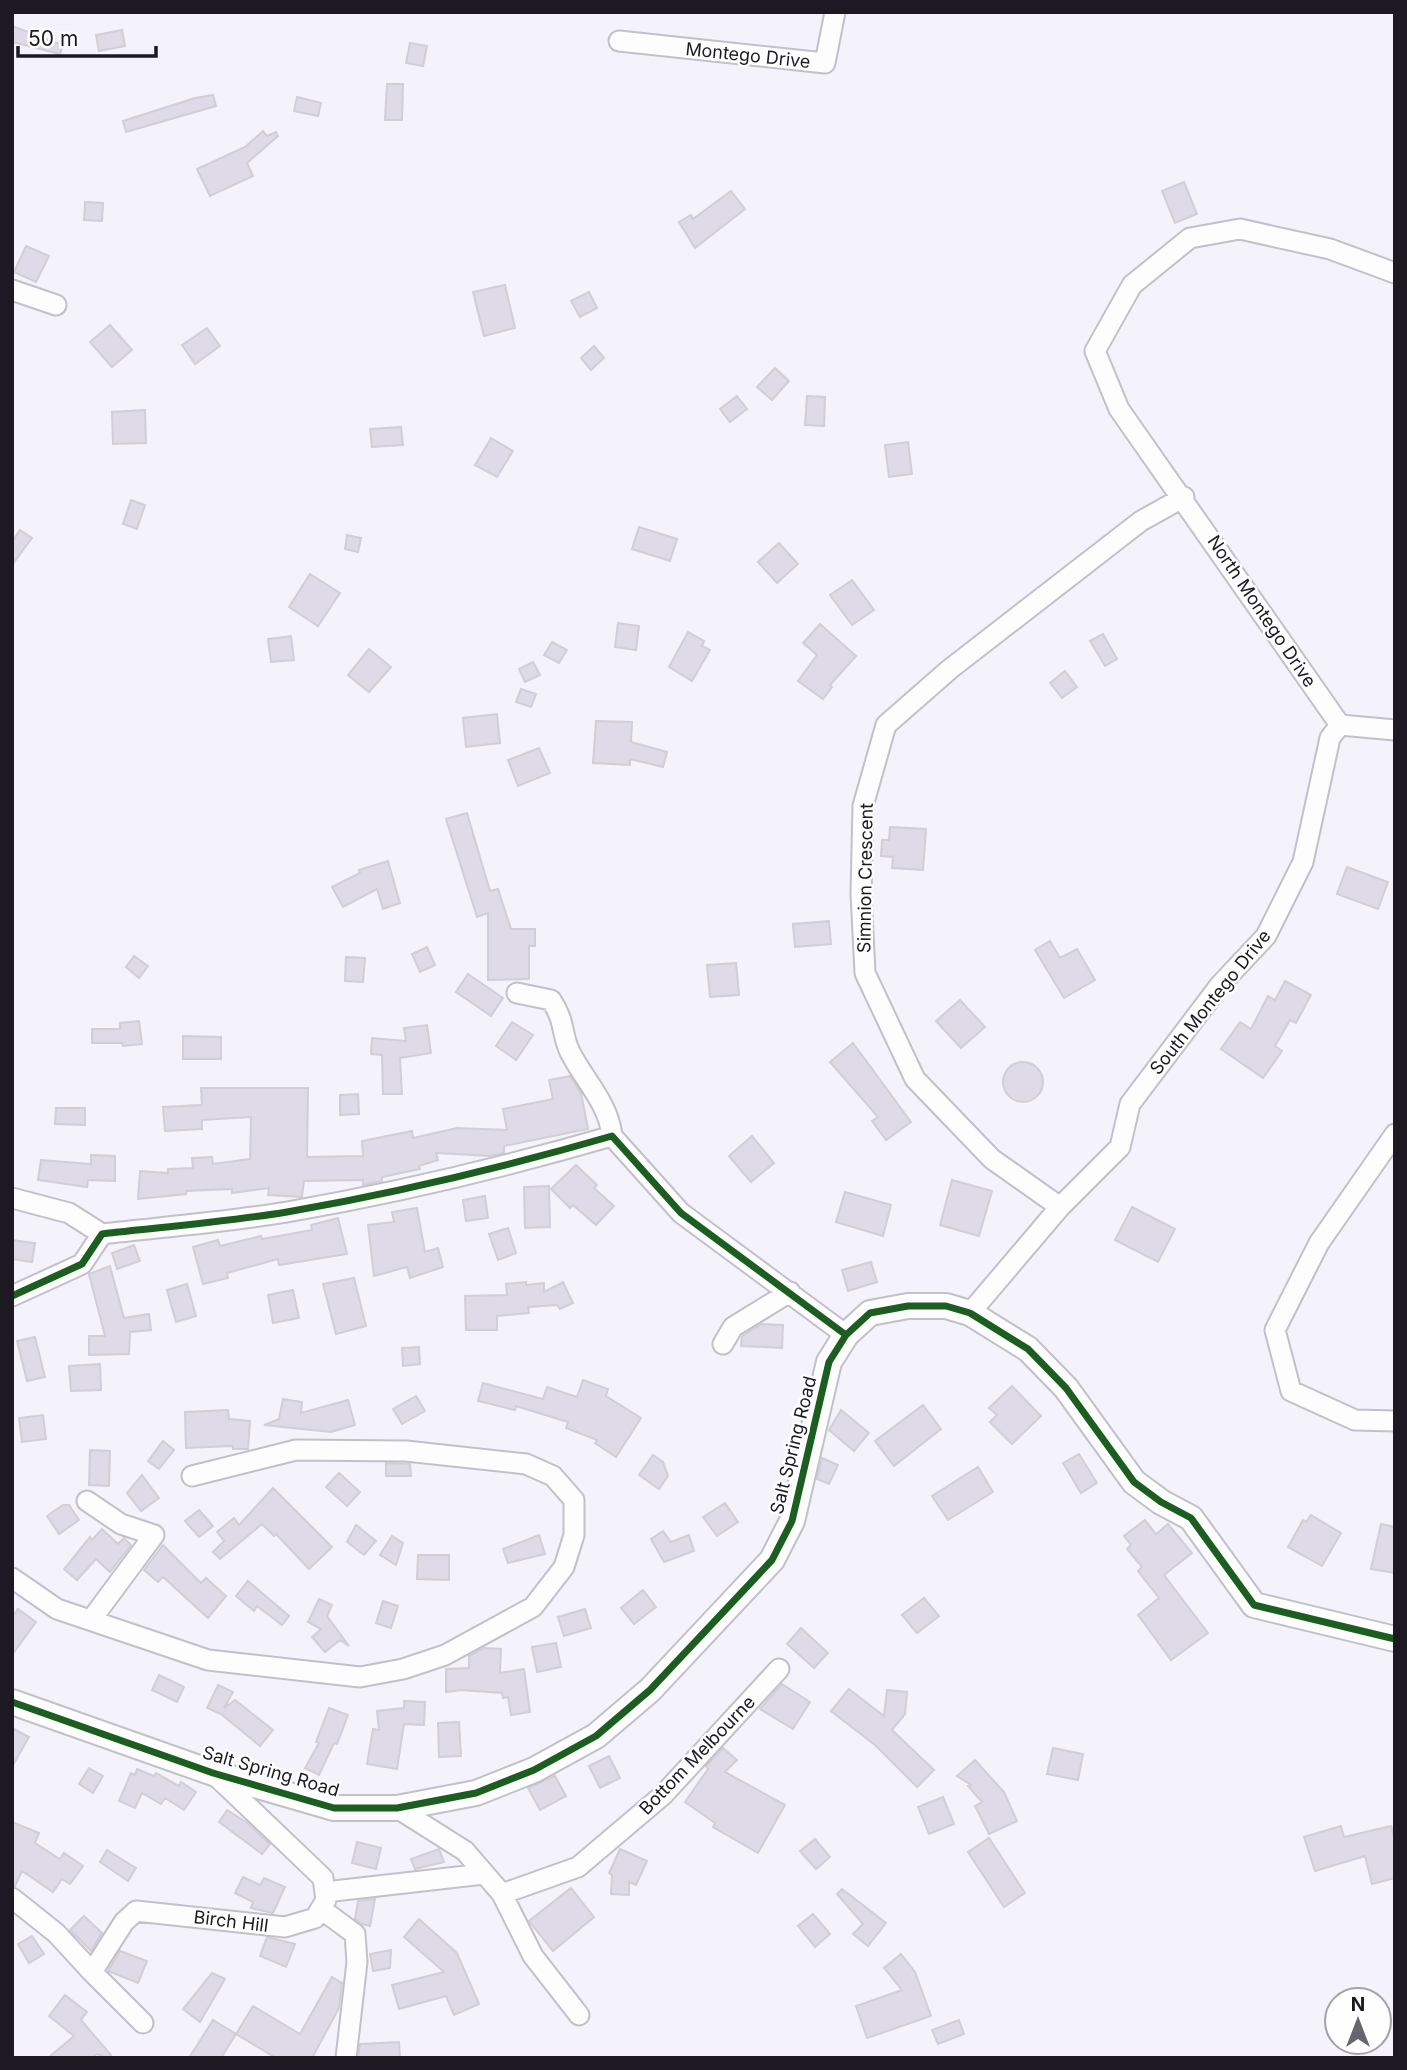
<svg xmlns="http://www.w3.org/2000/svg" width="1407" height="2070" viewBox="0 0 1407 2070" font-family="Inter,sans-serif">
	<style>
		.building { fill: #dedae7; stroke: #d0ced6; stroke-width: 2 }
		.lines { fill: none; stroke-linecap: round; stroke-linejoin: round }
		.minor-casing { stroke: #c2c0c8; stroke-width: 23 }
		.tertiary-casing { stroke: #c2c0c8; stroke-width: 28 }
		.minor { stroke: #fdfdfe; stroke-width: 19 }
		.tertiary { stroke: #fdfdfe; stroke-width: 24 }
		.cycleway-casing { stroke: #fefefe; stroke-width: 11 }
		.cycleway { stroke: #1b5e20; stroke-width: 7 }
		.labels { text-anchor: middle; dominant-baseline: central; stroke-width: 5; stroke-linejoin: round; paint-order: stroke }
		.street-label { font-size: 18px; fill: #1d1922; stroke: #fefefe }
	</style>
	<rect width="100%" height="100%" fill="#f4f2fa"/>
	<path class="building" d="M12,26l51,19 -3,9 -48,-12z
		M122,30l3,16 -26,5 -3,-16z
		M410,43l17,3 -4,20 -17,-3z
		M387,84h16l-1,36h-17z
		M213,95l3,11 -90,26 -3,-11 72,-23z
		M297,97l24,6 -3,13 -24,-5z
		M263,131l4,5 9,-4 2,4 -31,27 6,13 -43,20 -13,-27 48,-22z
		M1184,182l13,32 -22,9 -13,-32z
		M731,191l14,18 -50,39 -16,-26 12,-7 2,4z
		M85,202l18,1 -1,18 -18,-1z
		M26,246l23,10 -13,26 -22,-10z
		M505,285l10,43 -31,8 -11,-44z
		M589,292l8,16 -17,9 -9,-16z
		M110,325l22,25 -20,17 -22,-25z
		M207,328l13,18 -25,18 -13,-19z
		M594,346l10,12 -13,12 -10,-12z
		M775,368l14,13 -17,19 -15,-13z
		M737,396l10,13 -17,13 -10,-13z
		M807,396l18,1 -1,29 -19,-1z
		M145,410l1,33 -33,1 -1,-32z
		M401,427l2,18 -31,2 -2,-18z
		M491,438l22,13 -16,26 -22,-12z
		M908,442l4,32 -23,3 -4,-32z
		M131,500l14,5 -8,24 -14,-5z
		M639,527l38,12 -7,22 -38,-12z
		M20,530l12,8 -20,27v-23z
		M347,535l14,3 -3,14 -13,-3z
		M779,543l19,21 -21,19 -19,-21z
		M310,574l30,19 -22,33 -29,-19z
		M852,580l22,30 -22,15 -22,-30z
		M618,623l21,3 -3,24 -21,-3z
		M820,624l36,32 -26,29 2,2 -9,12 -25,-18 19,-26 -14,-12z
		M688,632l16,9 -2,5 8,4 -18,31 -23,-14z
		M1103,634l14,25 -12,7 -15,-25z
		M291,636l3,24 -23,2 -3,-23z
		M552,642l15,8 -8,13 -15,-8z
		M369,649l22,18 -22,25 -21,-17z
		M533,662l7,13 -15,7 -6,-13z
		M1065,671l12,16 -15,11 -12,-15z
		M521,689l15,5 -5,13 -15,-5z
		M497,714l3,29 -34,4 -3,-29z
		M596,721l36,1 -1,20 36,10 -4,15 -33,-8v6l-37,-2z
		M539,748l11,25 -32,13 -10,-26z
		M467,813l23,78 8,-2 13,40h24v17h-6v33l-41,1v-67l-11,4 -31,-98z
		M890,827l36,2 -3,41 -31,-2 1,-11 -12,-1 1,-16h7z
		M388,861l12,42 -17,6 -6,-20 -34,18 -11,-20 28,-14 -1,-3z
		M1347,867l41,15 -10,27 -41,-15z
		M829,921l2,23 -36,3 -2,-23z
		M1050,941l10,17 17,-9 18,31 -31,18 -29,-48z
		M427,947l8,18 -15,7 -8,-18z
		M134,956l14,10 -9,12 -13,-11z
		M346,957l19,1 -2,24 -18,-1z
		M736,963l3,32 -29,2 -3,-32z
		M468,974l35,24 -12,18 -35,-24z
		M1285,981l26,14 -15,28 -6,-3 -15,26 7,5 -19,27 -42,-29 19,-27 11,7 17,-33 7,4z
		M960,1000l25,27 -24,21 -25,-27z
		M139,1021l3,23 -19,2 -1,-3h-30v-14h28v-6z
		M512,1022l21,13 -17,25 -20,-14z
		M427,1025l4,28 -31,5 2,36h-19l-1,-39 -11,-1 1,-16 34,3 -2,-13z
		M183,1036l38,1v22h-38z
		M853,1043l58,79 -25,18 -14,-19 6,-4 -48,-55z
		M1003 1082a20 20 0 1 1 40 0a20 20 0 1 1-40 0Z
		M570,1076l11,17 7,36 -84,17v7l-14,3 -54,-3 2,7 -19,6 1,3 -38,8v4l-19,4v-5l-59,1 -2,16 -34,-2 1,-7 -37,5v-4l-46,2v3l-48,5 2,-28 28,2v-4l25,-1 -1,-10 20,-1 1,7 37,-5 1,-42 -49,3v9l-37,2 -2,-24 39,-2 -1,-17h107l-1,69 56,-1 -1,-15 50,-10 1,7 44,-10 50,2 -4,-21 50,-10 -4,-19z
		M358,1094l1,20 -19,1v-20z
		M56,1108h29v17l-30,-1z
		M752,1136l22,27 -23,19 -22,-26z
		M91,1155l24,1v25l-27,-1 -1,7 -49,-7 3,-20 50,4z
		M576,1165l21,20 -3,3 20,18 -18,19 -23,-20 -3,3 -19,-19z
		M952,1180l40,11 -13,45 -39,-11z
		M549,1186l1,41 -25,1 -1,-41z
		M845,1192l46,13 -8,31 -47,-14z
		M485,1196l3,22 -22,3 -3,-21z
		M1132,1207l43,22 -17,33 -43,-22z
		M417,1208l8,44 13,-4 5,19 -33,11 -3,-11 -33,9 -6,-51 26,-3 -2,-10z
		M338,1218l9,36 -68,11 -1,-6 -51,14 1,5 -25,6 -10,-37 25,-7 2,6 41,-10 1,3 50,-9 -1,-5z
		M508,1228l8,25 -18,7 -9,-26z
		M12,1240l23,3 -3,19 -20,-3z
		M134,1245l6,16 -23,8 -5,-16z
		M871,1262l6,20 -29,9 -6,-21z
		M110,1266l14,52 25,-4 2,16 -21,2 -1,22 -40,1v-19h16l-16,-62z
		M354,1278l12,48 -30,8 -13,-50z
		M526,1282v3l18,-2v9l19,-10 10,21 -13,6 -3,-4 -29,2 1,6 -32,3v14h-31l-1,-34 42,-1 -1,-11z
		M187,1284l9,32 -20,6 -9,-32z
		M293,1290l6,28 -26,5 -5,-28z
		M762,1324l21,1 -1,23 -41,-2 1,-10z
		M35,1337l10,40 -18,4 -10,-40z
		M419,1347l1,17 -17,2 -1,-18z
		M100,1364l1,26 -30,1 -2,-25z
		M583,1380l25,9 -2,7 35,22 -25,39 -21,-14 2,-3 -31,-12 2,-6 -52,-16 -1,4 -37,-9 5,-18 60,16 4,-12 30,10z
		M1012,1386l29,30 -29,28 -22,-22 7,-7 -8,-7z
		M416,1396l9,15 -23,13 -9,-15z
		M283,1399l19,3 -1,11 47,-13 7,25 -24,7 -67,-7 15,-6z
		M923,1405l18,24 -47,37 -19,-25z
		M228,1410l1,9 21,2 -2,28h-15v-3l-47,2 -1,-36z
		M841,1410l28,23 -15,18 -25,-21z
		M43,1415l3,24 -24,3 -3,-24z
		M163,1441l11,9 -15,19 -11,-8z
		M90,1450l20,1 -1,35 -20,-1z
		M1079,1454l18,29 -16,10 -18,-30z
		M653,1455l10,7 5,14 -9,13 -20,-14z
		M822,1458l16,7 -9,19 -12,-5z
		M386,1463l24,1 1,12h-25z
		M978,1467l15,25 -45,28 -16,-24z
		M339,1473l21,19 -13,14 -21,-19z
		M142,1475l17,23 -18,13 -14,-18z
		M273,1488l59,59 -23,22 -33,-35 -2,2 -12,-12 -42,35 -7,-7 11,-11 -7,-9 17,-14 5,7z
		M725,1503l13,19 -21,14 -14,-19z
		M63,1505h6l10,15 -20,14 -12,-18z
		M199,1510l14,16 -14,11 -14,-16z
		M1311,1515l30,18 -19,33 -34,-19 15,-27 3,2z
		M1145,1520l11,14 12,-10 24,29 -28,22 44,58 -37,27 -33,-45 21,-17 -21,-27 4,-4 -15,-18 4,-4 -7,-9z
		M1381,1524l14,3v46l-24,-4z
		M356,1525l20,16 -12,14 -17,-13z
		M102,1529l16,15 6,-6 7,7 -21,27 -14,-13 -19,21 -13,-11 26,-32 2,3z
		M663,1531l8,11 18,-7 5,16 -30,11 -13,-23z
		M539,1535l6,19 -37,9 -5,-14z
		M392,1536l11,7 -7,22 -16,-10z
		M163,1545l38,38 5,-5 20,18 -18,22 -45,-41 -5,5 -14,-12z
		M418,1555h31v25l-32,-1z
		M248,1581l41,35 -7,9 -25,-19 -3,5 -18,-15z
		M643,1590l13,17 -22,17 -13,-16z
		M924,1598l15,18 -22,17 -15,-18z
		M319,1599l13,6 -5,11 22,30 -9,-6 -15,12 -13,-15 9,-8 -13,-7z
		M383,1601l15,5 -7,22 -15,-5z
		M18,1609l18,13 -24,33v-38z
		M585,1609l6,19 -27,8 -6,-19z
		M801,1628l27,25 -14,15 -27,-24z
		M556,1643l5,24 -24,5 -5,-25z
		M484,1648l17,1 -1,24 24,-4 6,43 -19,3 -3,-18 -5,1 -1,-5 -41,-3 -15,2v-23l23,-1v-12z
		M159,1675l25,12 -7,15 -25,-12z
		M782,1684l28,18 -17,27 -33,-20z
		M218,1685l15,7 -9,16 11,-8 38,30 -13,16 -39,-32 -14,-6z
		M849,1689l35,27 3,-26 20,2 -2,22 -13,16 42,40 -17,17 -42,-42 -44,-34z
		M404,1701l21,1 -1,23 -20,-1 -7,45 -30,-5 6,-35 6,1 -2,-19 27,-3z
		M329,1708l19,7 -11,29 -3,-1 -15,32 -14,-7 14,-25 -3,-1z
		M459,1722l2,34 -22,1 -1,-34z
		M12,1728l17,9 -17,30z
		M723,1748l14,12 -12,12 60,33 -27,48 -45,-26 2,-4 -30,-21 23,-33 -2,-3z
		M1053,1748l30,6 -5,26 -31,-6z
		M609,1756l11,22 -20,10 -11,-22z
		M975,1760l29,32 13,29 -28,13 -14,-28 7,-4 -14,-16 3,-1 -14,-9z
		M89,1768l14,8 -10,17 -14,-9z
		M137,1769l17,7 2,-3 23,13 2,-4 15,10 -12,18 -19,-12 -4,6 -19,-11 -7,15 -16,-7 12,-28 4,2z
		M555,1776l11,20 -26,14 -12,-22z
		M943,1797l11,27 -25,10 -11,-27z
		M227,1810l19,12 24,22 -8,10 -43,-32z
		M12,1822l27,11 -4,10 25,16 4,-6 19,13 -13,18 -8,-5 -9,13 -31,-21 -7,15h-3z
		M1341,1826l3,11 47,-11 4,13v39l-23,6 -7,-28 -50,15 -11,-34z
		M989,1838l36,55 -21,14 -36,-55z
		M815,1839l15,18 -14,12 -16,-18z
		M357,1842l24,6 -5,21 -24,-6z
		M439,1849l5,13 -29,7 -4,-10z
		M620,1849l27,12 -11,24 -7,-3v13l-18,-1 1,-19 -3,-2z
		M107,1850l29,18 -8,13 -28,-19z
		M243,1877l17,8 4,-7 21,9 -12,26 -22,-5 2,-6 -18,-9z
		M571,1888l23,29 -41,34 -24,-30z
		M842,1889l44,34 -18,23 -15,-12 10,-10 -26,-30z
		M375,1899l-5,27 -8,-2 -7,-5 3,-18z
		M813,1914l17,20 -15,13 -17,-21z
		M84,1916l18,17 -11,18 -21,-21z
		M419,1919l38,34 22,51 -25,11 -8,-19 -47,13 -7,-24 52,-13 -40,-35z
		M32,1936l12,18 -15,9 -11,-19z
		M267,1937l28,7 -9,23 -26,-11z
		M391,1950l-1,18 -17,3 -3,-17z
		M120,1951l27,10 -9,22 -30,-12z
		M901,1954l14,18 16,44 -64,22 -11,-32 46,-16 -18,-22z
		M212,1973l13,6 -25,43 -17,-13z
		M332,1977l10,6 -3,25 -27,50h-36l-40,-24 17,-28 47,28z
		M65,1995l22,17 -6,8 30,35 -2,3 -12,-4 -5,4h-44l26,-22 -25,-20z
		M213,2020l23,14 -15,24h-32z
		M959,2020l5,14 -26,10 -6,-14z
		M399,2042l1,16h-42l2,-14z"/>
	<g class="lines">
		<defs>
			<path id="minor" d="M619,41l206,22 10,-51
				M12,290l44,15
				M1340,725l-221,-316 -24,-58 37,-66 58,-47 50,-9 90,20 65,24
				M1340,725l55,5
				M517,993l34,7c15,22 10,34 19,52 14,28 39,52 42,84
				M1395,1134l-76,109 -44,87 16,61 64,29 40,1
				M12,1198l57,15 33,21
				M1060,1207l-68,-48 -77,-80 -50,-106 -4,-79 2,-88 23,-81 64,-56 191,-148 43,-24
				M12,1296l70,-32 20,-30c61,-7 124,-12 185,-22 109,-19 218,-45 325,-76l69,77 165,122
				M970,1313l90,-106 60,-60 10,-43 90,-119 46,-49 37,-74 27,-124 10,-13
				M723,1344l10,-17 57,-35
				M87,1501l34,23 33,11 -63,85
				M12,1578l45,31 151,51 152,17 43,-8 42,-14 88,-48 31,-40 10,-32v-35l-21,-24 -27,-12 -120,-13 -110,-1 -104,26
				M397,1808l68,43 37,43 31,62 46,59
				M325,1892l159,-18
				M502,1894l76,-27 85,-72 116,-126
				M12,1898l44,35 36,39 32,-50 12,-11 149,16 30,-9 11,-18 -3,-22 -107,-102
				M321,1909l34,25 2,28 -11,96
				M92,1972l51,51"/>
			<path id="tertiary" d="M12,1702l201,71 121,35h63l79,-15 58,-23 62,-34 54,-46 122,-130 20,-39 37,-159 17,-27 24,-22 38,-7h38l24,7 58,36 38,39 68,94 27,20 30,16 63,87 141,34"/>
		</defs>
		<use href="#minor" class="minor-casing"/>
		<use href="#tertiary" class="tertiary-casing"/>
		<use href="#minor" class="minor"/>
		<use href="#tertiary" class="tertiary"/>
		<defs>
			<path id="cycleway" d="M12,1296l70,-32 20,-30c61,-7 124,-12 185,-22 109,-19 218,-45 325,-76l69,77 165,122
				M12,1702l201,71 121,35h63l79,-15 58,-23 62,-34 54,-46 122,-130 20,-39 37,-159 17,-27 24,-22 38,-7h38l24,7 58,36 38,39 68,94 27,20 30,16 63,87 141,34"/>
		</defs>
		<use href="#cycleway" class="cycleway-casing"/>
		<use href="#cycleway" class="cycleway"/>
	</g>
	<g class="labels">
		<g class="street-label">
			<text transform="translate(748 55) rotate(6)">Montego Drive</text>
			<text transform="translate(1262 611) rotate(56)">North Montego Drive</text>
			<text transform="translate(865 878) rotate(-89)">Simnion Crescent</text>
			<text transform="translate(1210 1002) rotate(-51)">South Montego Drive</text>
			<text transform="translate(793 1445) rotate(-76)">Salt Spring Road</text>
			<text transform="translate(697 1755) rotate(-46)">Bottom Melbourne</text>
			<text transform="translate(271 1771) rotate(16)">Salt Spring Road</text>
			<text transform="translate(231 1921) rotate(7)">Birch Hill</text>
		</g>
	</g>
	<rect width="1407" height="2070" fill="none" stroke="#1d1922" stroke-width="28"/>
	<g transform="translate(1358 2021)"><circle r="33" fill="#fefefe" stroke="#a4a2a6" stroke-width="2"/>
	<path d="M0-5L12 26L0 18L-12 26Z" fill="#68656e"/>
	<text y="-10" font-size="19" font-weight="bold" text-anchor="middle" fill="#1d1922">N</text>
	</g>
	<path d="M18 46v10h138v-10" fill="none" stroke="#1d1922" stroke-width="3.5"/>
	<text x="28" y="46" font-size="21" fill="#1d1922" stroke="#fefefe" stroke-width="5" paint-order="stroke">50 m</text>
</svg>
